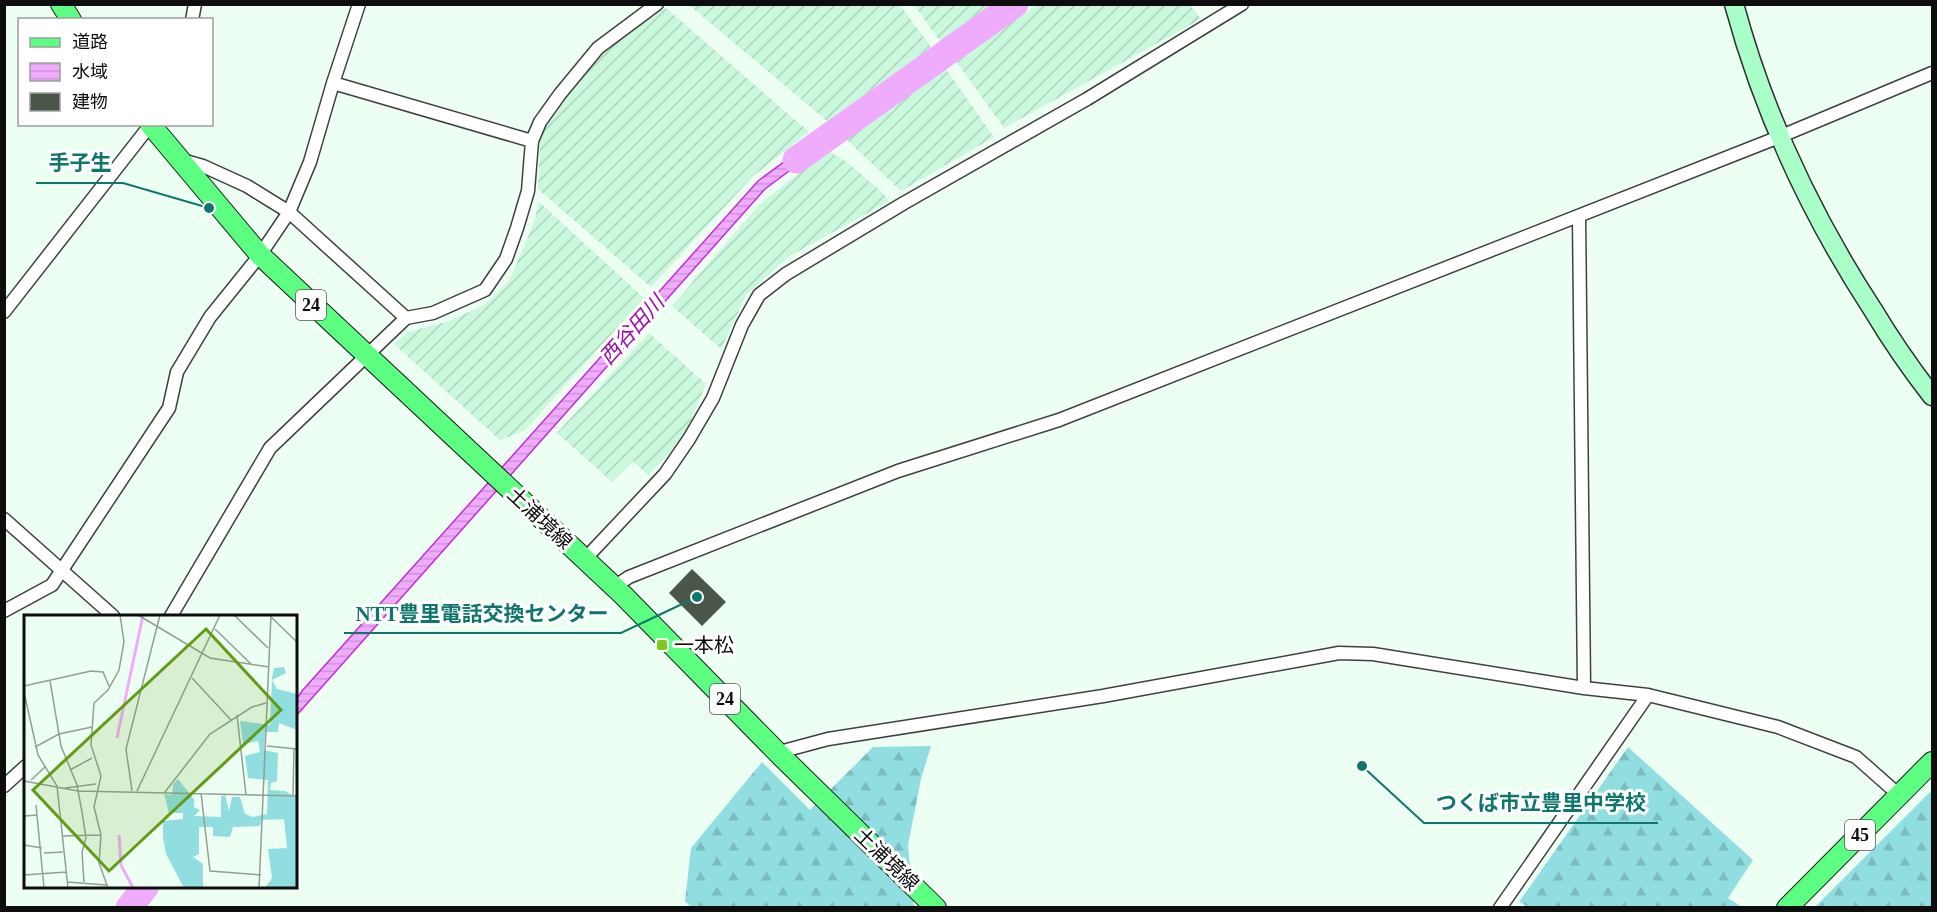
<svg xmlns="http://www.w3.org/2000/svg" width="1937" height="912" viewBox="0 0 1937 912" font-family="'Times New Roman','Noto Sans JP',serif">
	<style>
		.farmland { fill: url(#farmland-furrows) }
		.forest { fill: url(#forest-firs) }
		.water { fill: url(#water-rules); stroke: #c42cda; stroke-width: 1.5 }
		.lines { fill: none; stroke-linecap: round; stroke-linejoin: round }
		.river { stroke: #f0acfc; stroke-width: 27 }
		.building { fill: #4a5748 }
		.street-casing { stroke: #404040; stroke-width: 15 }
		.secondary-casing { stroke: #2f2f2f; stroke-width: 21 }
		.primary-casing { stroke: #1e1e1e; stroke-width: 22 }
		.street { stroke: #fff; stroke-width: 12 }
		.secondary { stroke: #a8ffc7; stroke-width: 18 }
		.primary { stroke: #5dff82; stroke-width: 20 }
		.poi-dot { fill: #7eca18; stroke: #fff; stroke-width: 2 }
		.labels { text-anchor: middle; dominant-baseline: central; stroke-width: 6; stroke-linejoin: round; paint-order: stroke }
		.shield { fill: #fff; stroke: #565656; stroke-width: 1.5 }
		.shield-label { font-size: 18px; font-weight: bold; fill: #0d0d0d }
		.street-label { font-size: 20px; fill: #0d0d0d; stroke: #fff }
		.poi-label { font-size: 20px; fill: #0d0d0d; stroke: #fff; text-anchor: start }
		.water-label { font-size: 21px; font-style: italic; fill: #9c0aab; stroke: #fff }
		.inset-river { fill: none; stroke: #f0acfc; stroke-width: 3 }
		.inset-road { fill: none; stroke: #939e96; stroke-width: 1.5 }
		.view { fill: #629b15; fill-opacity: 0.15; stroke: #629b15; stroke-width: 3 }
		.inset-edge { fill: none; stroke: #0d0d0d; stroke-width: 3 }
		.leader { fill: none; stroke: #0f766e; stroke-width: 2 }
		.callout-dot { fill: #0f766e; stroke: #fff; stroke-width: 2 }
		.callout-label { font-size: 21px; text-anchor: middle; font-weight: bold; fill: #0f766e; stroke: #fff; stroke-width: 6; stroke-linejoin: round; paint-order: stroke }
	</style>
	<defs>
		<pattern id="farmland-furrows" width="10" height="10" patternUnits="userSpaceOnUse" patternTransform="scale(1.5)"><rect width="10" height="10" fill="#caf8dc"/><path d="M-1 1l2-2M0 10L10 0M9 11l2-2" fill="none" stroke="#acd3bc"/></pattern>
		<pattern id="forest-firs" width="22" height="20" patternUnits="userSpaceOnUse" patternTransform="scale(1.5)"><rect width="22" height="20" fill="#90dee0"/><path d="M5 1l3.5 6h-7zM16 11l3.5 6h-7z" fill="#7bbdbf"/></pattern>
		<pattern id="water-rules" width="6" height="5" patternUnits="userSpaceOnUse" patternTransform="scale(1.5)"><rect width="6" height="5" fill="#f0acfc"/><path d="M0 2.5h6" fill="none" stroke="#cd93d7"/></pattern>
	</defs>
	<rect width="100%" height="100%" fill="#edfff2"/>
	<path class="farmland" d="M1038,4l152,1 11,14 -197,109 -48,-67z
		M689,5h211l31,42 -104,74z
		M914,5h78l-52,36z
		M666,8l143,124 -56,44 -102,111 -113,-98 2,-48 2,-12 11,-19 49,-59z
		M946,69l48,68 -93,54 -55,-52z
		M830,152l18,11 34,29 7,9 -99,55 -44,39 -25,54 -49,-43 87,-101 46,-37z
		M539,202l105,96 -120,133 -24,9 -106,-96 14,-12 41,-11 35,-16 25,-24 25,-58z
		M649,333l57,51 -20,47 -17,23 -21,21 -15,-14 -21,21 -55,-49z"/>
	<path class="forest" d="M931,746l-10,33 -13,66 6,62 -222,1 -7,-7 6,-53 71,-86 48,48 63,-63z
		M1628,747l125,113 -25,38 14,9 -212,1 -11,-6z
		M1932,790v117h-117z"/>
	<path class="water" d="M823,133l5,9 -63,47 -469,527v-16l6,-9 456,-510z"/>
	<g class="lines">
		<path class="river" d="M796,160l219,-156
			M129,908l17,-22"/>
	</g>
	<path class="building" d="M692,569l34,33 -24,24 -33,-33z"/>
	<g class="lines">
		<defs>
			<path id="street" d="M192,20l3,-16
				M333,83l199,58
				M182,160l21,6 44,20 42,26 117,106
				M1579,216l5,472
				M4,312l147,-188
				M4,519l109,97
				M585,559l80,-85 24,-35 24,-41 29,-73 17,-30 27,-21 118,-71 183,-104 155,-95
				M614,587l15,-10 269,-106 161,-51 720,-283 153,-64
				M4,611l48,-26 117,-177 8,-36 33,-55 50,-62 29,-43 21,-50 23,-79 26,-79
				M171,616l99,-168 136,-130 27,-5 52,-23 21,-31 11,-31 11,-37 4,-50 8,-19 20,-28 38,-46 59,-44
				M781,756l6,-6 41,-11 275,-43 236,-43 34,1 211,34 64,7 130,32 78,30 43,38
				M4,786l22,-20
				M1500,908l148,-213"/>
			<path id="secondary" d="M1734,4c30,111 77,211 139,306 18,30 38,59 59,86"/>
			<path id="primary" d="M61,4l10,16
				M150,124l110,131 363,340 158,161 155,152
				M1787,908l145,-146"/>
		</defs>
		<use href="#street" class="street-casing"/>
		<use href="#secondary" class="secondary-casing"/>
		<use href="#primary" class="primary-casing"/>
		<use href="#street" class="street"/>
		<use href="#secondary" class="secondary"/>
		<use href="#primary" class="primary"/>
	</g>
	<rect class="poi-dot" x="656" y="639" width="12" height="12" rx="3"/>
	<g class="labels">
		<g class="shield">
			<rect x="296" y="290" width="30" height="30" rx="4.5"/>
			<rect x="710" y="684" width="30" height="30" rx="4.5"/>
			<rect x="1845" y="820" width="30" height="30" rx="4.5"/>
		</g>
		<g class="shield-label">
			<text x="311" y="305">24</text>
			<text x="725" y="699">24</text>
			<text x="1860" y="835">45</text>
		</g>
		<g class="street-label">
			<text transform="translate(540 518) rotate(43)">土浦境線</text>
			<text transform="translate(887 859) rotate(44)">土浦境線</text>
		</g>
		<g class="poi-label">
			<text x="674" y="645">一本松</text>
		</g>
		<g class="water-label">
			<text transform="translate(632 330) rotate(-48)">西谷田川</text>
		</g>
	</g>
	<g transform="translate(24 615)">
		<rect width="273" height="273" fill="#edfff2"/>
		<path d="M260,52l2,6 -14,7 5,9 20,5v36l-18,-7 -1,9h-13l-1,18 14,3 -1,28 -6,2 -1,7 15,1 12,7v90h-32l7,-10 -4,-29 19,-1 -3,-29 -23,1 -1,6 -27,1 -3,10 -17,-1v-9h-14v27l-6,3 10,7v24h-19l-18,-34 -3,-17v-16l20,-2v-6h-14l-5,-19 8,1 1,-11 5,-5 16,20v8l6,3 -6,6 27,1v-21l4,-1 4,16 3,-14h8l5,17 8,3 14,-3 1,-34 -20,-2 -3,-22 15,-4 -2,-11 -15,3 -3,-23 30,4 2,-47 2,-10z" fill="#90dee0"/>
		<path class="inset-river" d="M93,123l26,-123M95,220l2,30 12,23"/>
		<path class="inset-road" d="M114,0l72,43 59,9M210,0l34,33M246,1l27,26M191,14l37,36M168,63l39,42M26,66l11,65 16,39 5,27 4,26 -4,14 2,30M0,71l67,-15 12,1 6,14M0,77l14,63 19,31 11,102M213,100l9,80M243,131l30,3M11,132l24,-13 33,-7M46,155l22,-12M7,165l14,-13M0,166l54,10 219,5M41,173l31,-4M108,176l-6,-42 34,-134M113,176l83,-176M141,177l45,-58 42,-27 14,-4M177,178l9,78 51,4M269,180l1,-46M12,190l8,83M0,209l1,-8 12,-1M38,221l39,-1M0,230l18,3M20,238l19,-1M0,260l42,-3M43,267l39,3M84,273l-9,-25 2,-28 -7,-28 7,-31 -10,-31 3,-42 14,-13 11,-20 5,-28 -4,-27M235,273l12,-273"/>
		<path class="view" d="M182,14l75,81 -172,161 -76,-81z"/>
		<rect width="273" height="273" class="inset-edge"/>
	</g>
	<path class="leader" d="M209 208L123 183H36M697 597L621 633H344M1362 766L1424 823H1658"/>
	<g class="callout-dot">
		<circle cx="209" cy="208" r="6"/>
		<circle cx="697" cy="597" r="6"/>
		<circle cx="1362" cy="766" r="6"/>
	</g>
	<g class="callout-label">
		<text x="80" y="170">手子生</text>
		<text x="482" y="621">NTT豊里電話交換センター</text>
		<text x="1541" y="810">つくば市立豊里中学校</text>
	</g>
	<rect width="1937" height="912" fill="none" stroke="#0d0d0d" stroke-width="12"/>
	<rect x="18" y="18" width="195" height="108" fill="#ffffff" stroke="#9e9e9e" stroke-width="1.5"/>
	<rect x="30" y="38" width="30" height="9" fill="#5dff82" stroke="#9e9e9e" stroke-width="1.5"/>
	<text x="72" y="48" font-size="18" fill="#0d0d0d">道路</text>
	<rect x="30" y="63" width="30" height="18" fill="url(#water-rules)" stroke="#9e9e9e" stroke-width="1.5"/>
	<text x="72" y="78" font-size="18" fill="#0d0d0d">水域</text>
	<rect x="30" y="93" width="30" height="18" fill="#4a5748" stroke="#9e9e9e" stroke-width="1.5"/>
	<text x="72" y="108" font-size="18" fill="#0d0d0d">建物</text>
</svg>
